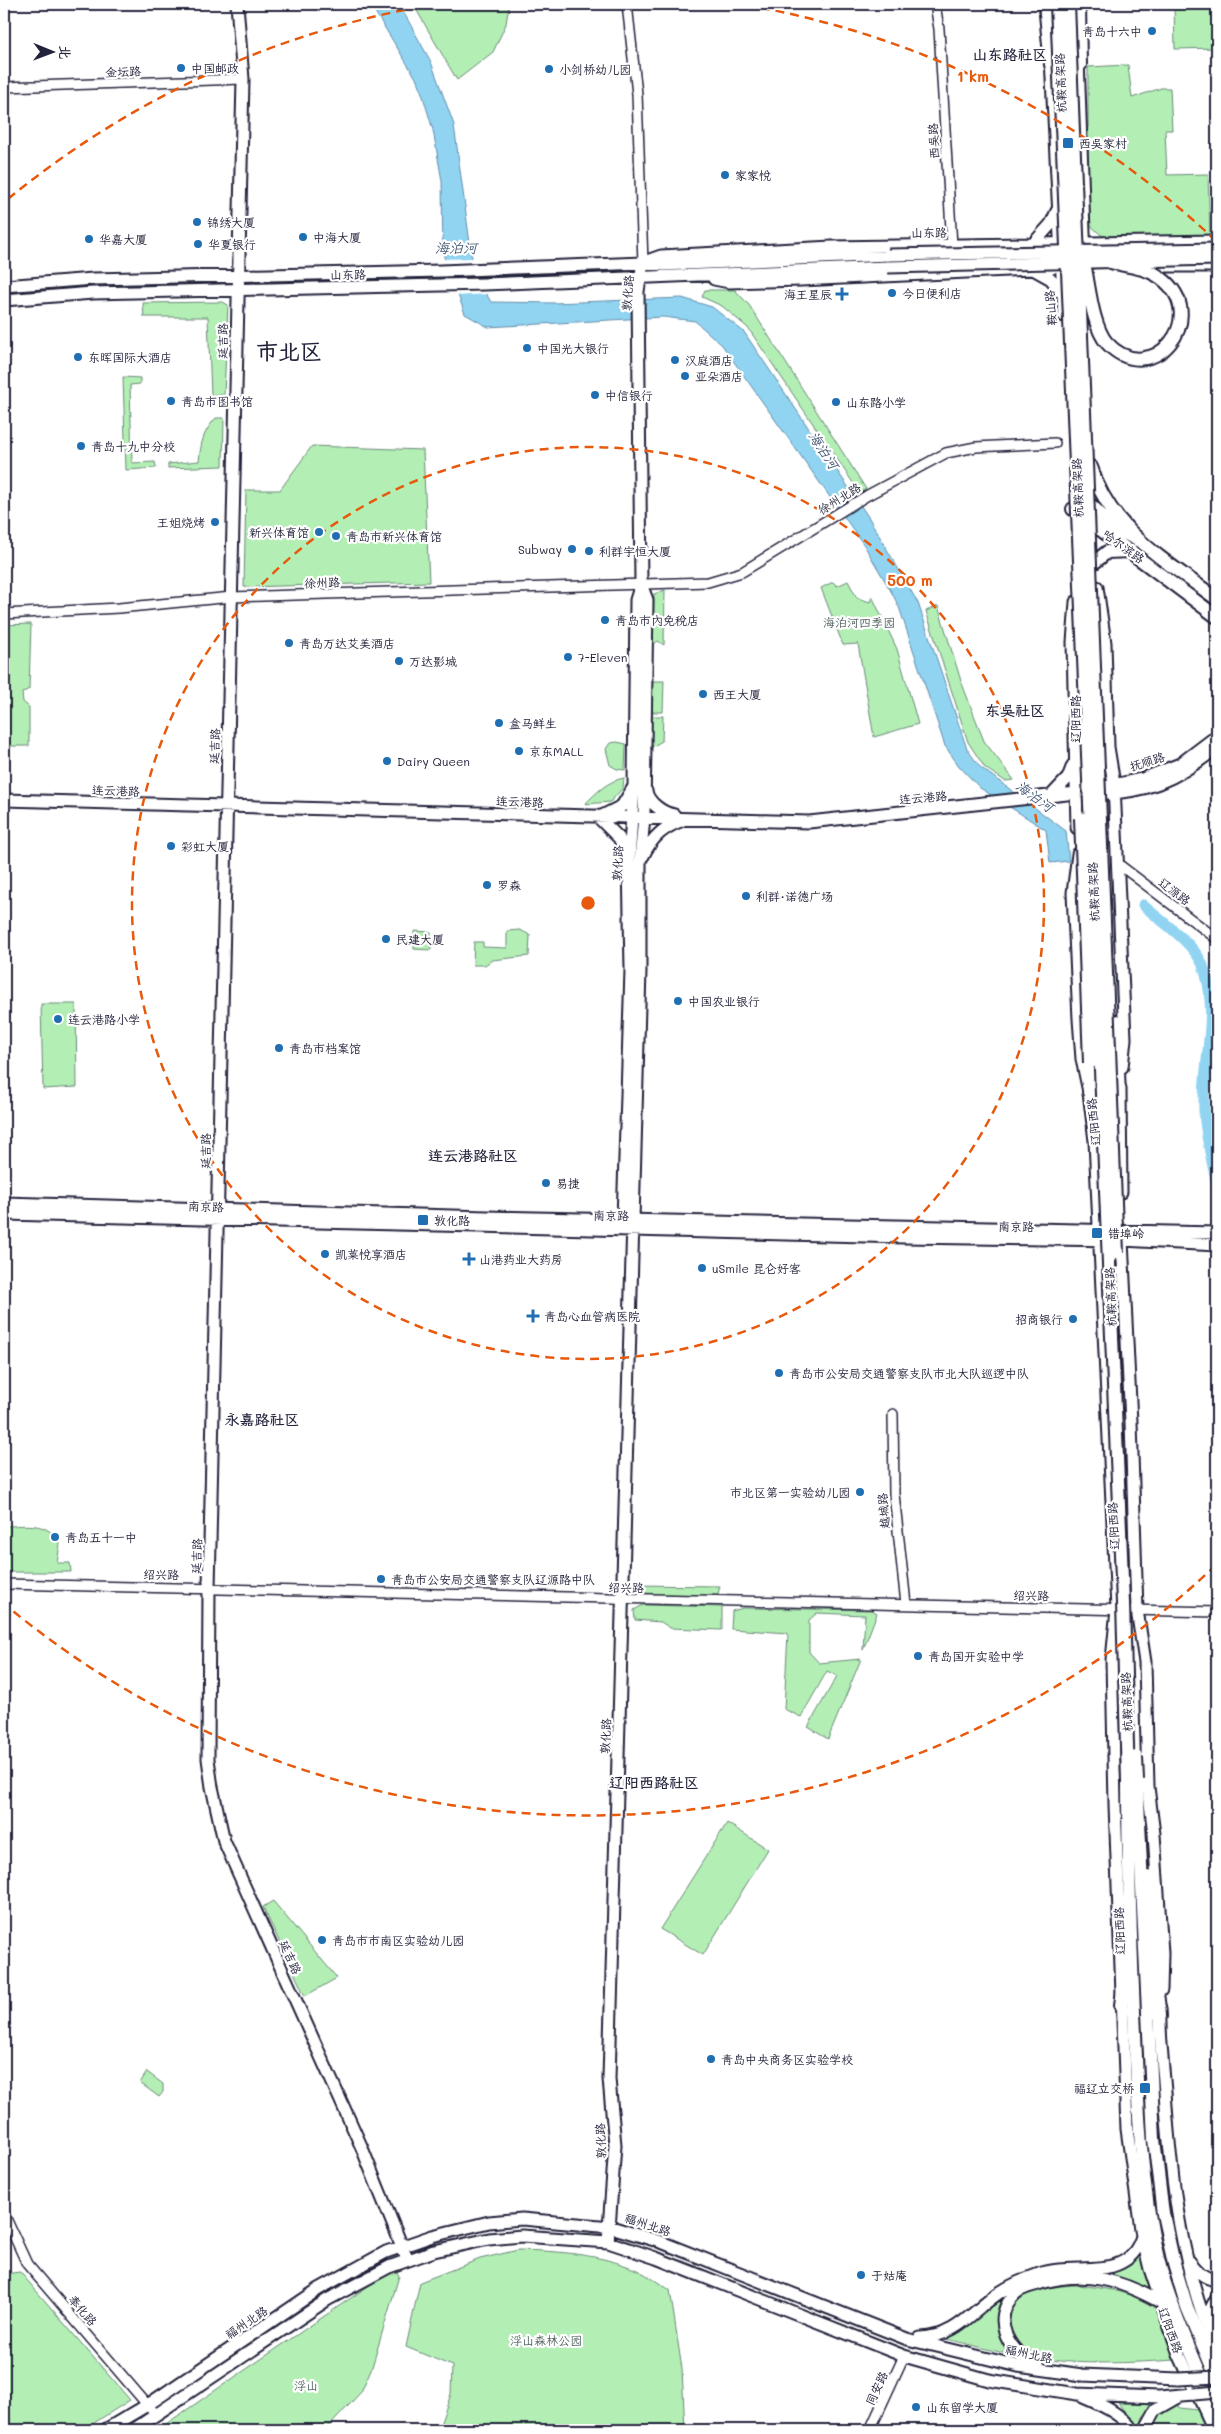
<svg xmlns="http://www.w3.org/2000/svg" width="1221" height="2434" viewBox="0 0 1221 2434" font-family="Mali,'LXGW WenKai TC',sans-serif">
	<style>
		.green { fill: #b3efb4; stroke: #6a8878 }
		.water { fill: #90d4f2; stroke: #648da9 }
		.pier { fill: #fff }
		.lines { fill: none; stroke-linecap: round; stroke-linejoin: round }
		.river { stroke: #90d4f2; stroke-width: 11 }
		.minor-casing { stroke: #22223b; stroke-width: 12 }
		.major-casing { stroke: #22223b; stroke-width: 15 }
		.highway-casing { stroke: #22223b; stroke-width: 16 }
		.minor { stroke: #fff; stroke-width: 9 }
		.major { stroke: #fff; stroke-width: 11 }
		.highway { stroke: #fff; stroke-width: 12 }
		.major-bridge-casing { stroke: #22223b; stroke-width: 15; stroke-linecap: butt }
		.highway-bridge-casing { stroke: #22223b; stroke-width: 16; stroke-linecap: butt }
		.major-bridge { stroke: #fff; stroke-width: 11 }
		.highway-bridge { stroke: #fff; stroke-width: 12 }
		.ring { fill: none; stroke: #e8590c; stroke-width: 2.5; stroke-dasharray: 9 6 }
		.poi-dot { fill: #1f6fb2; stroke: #fff; stroke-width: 2 }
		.labels { text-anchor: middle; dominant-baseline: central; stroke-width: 4.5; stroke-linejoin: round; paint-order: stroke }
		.poi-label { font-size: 12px; fill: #22223b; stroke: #fff; text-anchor: start }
		.street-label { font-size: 12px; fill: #22223b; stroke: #fff }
		.park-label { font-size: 12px; fill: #4e605f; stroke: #fff }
		.water-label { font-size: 14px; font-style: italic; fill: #435772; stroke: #fff }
		.quarter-label { font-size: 15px; font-weight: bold; fill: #22223b; stroke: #fff }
		.town-label { font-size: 22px; font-weight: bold; fill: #22223b; stroke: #fff }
		.centre { fill: #e8590c; stroke: #fff; stroke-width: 2.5 }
		.ring-label { font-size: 15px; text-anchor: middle; font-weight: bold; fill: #e8590c; stroke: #fff; stroke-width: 4.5; stroke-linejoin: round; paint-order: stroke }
	</style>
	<rect width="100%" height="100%" fill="#fff"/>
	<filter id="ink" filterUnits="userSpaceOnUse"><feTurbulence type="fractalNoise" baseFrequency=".02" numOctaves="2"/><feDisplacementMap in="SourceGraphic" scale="10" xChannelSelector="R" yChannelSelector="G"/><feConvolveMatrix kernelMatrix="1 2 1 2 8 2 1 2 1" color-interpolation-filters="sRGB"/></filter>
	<g filter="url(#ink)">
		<path class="green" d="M413,4h96l-3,20 -13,28 -36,28z
			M1174,4h43v44l-42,1z
			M1128,65l4,33 29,-10h9l2,42h-7l2,45 41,-1 2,64h-99l-10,-3 -13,-12v-156z
			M705,290h30l14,15 117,184 -6,4 -112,-165 -26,-22 -20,-9z
			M223,302l5,3 -4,90h-13l-3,-78h-64l-1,-14z
			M123,377l17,1v6l-10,1 2,78 23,-1 1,6 -30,2z
			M216,418h8l-1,48 -55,2v-4l31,-3c2,-19 4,-29 17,-43z
			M312,446l111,4 6,132 -185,5 2,-97h34z
			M848,581l9,17 13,4 2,-6 25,53 21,75 -44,13 -16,-93 -15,1 -22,-57 12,-6 4,4z
			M665,590l-1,55 -6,-4 -3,2 -2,-1 1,-48z
			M938,606l23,75 23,60 30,39 -9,1 -20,-13 -17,-26 -42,-131z
			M31,624l-2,65 -7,4 1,9 6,5v39h-25v-121z
			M651,681h13l-1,31h-12z
			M650,716h13l-1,25 -10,6z
			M617,742l9,2 -1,26 -8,-1 -7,-4 -4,-16 4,-6z
			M624,778l-1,10 -13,14 -25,2c11,-11 22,-23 39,-26z
			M520,930l10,5 -1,21 -37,4 -7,5h-12l1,-23h9v5l24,1v-17z
			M414,931l17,1v18l-17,-1z
			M41,1004h35l1,83 -34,2z
			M1217,1065v85l-5,-35z
			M4,1526c23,0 44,-6 56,18l-3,19h13l1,9h-67z
			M633,1585l87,1 -3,12 -77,-1 -7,-4z
			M643,1605l79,2v23l-52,-2 -9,-6 -26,-2 -1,-10z
			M743,1608l129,2 5,3 -14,37 2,-35 -48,-2 -8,7v32l10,11 42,-4 -33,80 -20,-12 29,-51 -10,-5 -26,46 -17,-8 4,-76 -57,-4 1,-18z
			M727,1823l41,26 -65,106 -43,-26z
			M273,1901l64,77 -32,18 -42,-89z
			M147,2072l16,12v8l-4,5 -19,-14z
			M518,2250c39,1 82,4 119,20 11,5 23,14 33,20l12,79 3,61h-247l13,-36 1,-28 -46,-19 14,-65 60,-23z
			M1140,2252l11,43 -51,-19c17,-3 30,-10 40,-24z
			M395,2268l4,8 -27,91 -11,25 -35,38h-169z
			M20,2272l110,128 -47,30h-79v-156z
			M1075,2285c25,2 71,8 87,31 7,11 10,31 14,44 -33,2 -122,8 -149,-7 -7,-3 -12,-10 -18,-15 0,-7 -3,-16 0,-23 8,-27 44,-28 66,-30z
			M1019,2289l-20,41 8,19 5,6 -65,-16c27,-14 44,-39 72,-50z
			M1118,2403h37l-12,14 -4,13h-4l-4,-10z
			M1178,2403l2,5 18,2 11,20h-62l9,-16z"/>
		<path class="water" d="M370,4h29l32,58 23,63 20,148 17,29 62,1 129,-5 30,9 32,25 125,186 49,85 49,146 13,18 86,64 3,30 -19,2 -4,-33 -66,-42 -21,-22 -14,-20 -46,-139 -7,-14 -28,-48 -142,-200 -27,-24 -32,-4 -175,10 -23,-13 -22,-60 -1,-73 -9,-51 -14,-47z"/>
		<path class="pier" d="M474,258l2,14 12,22 -33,2 -11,-37z"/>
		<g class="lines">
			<path class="river" d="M1143,905c19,17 47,35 59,58 19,46 0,100 2,147 1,25 8,50 13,75"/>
			<defs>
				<path id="minor" d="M627,4l10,90 6,169
					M935,4l4,25 13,217 3,5
					M4,87l239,-8
					M4,614l115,-6 113,-11 476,-15 34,-10 126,-77 78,-42 30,-6 79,-4
					M1117,863l100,76
					M893,1414l1,80 12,110
					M4,1584l1213,28
					M4,2214l23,50 129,151
					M870,2430l34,-74"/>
				<path id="major" d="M237,4l6,75 -34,1509 -1,171 4,28 12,54 138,307 45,111
					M1051,58l13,258
					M1078,58l7,203
					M1033,244l18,-20 6,-13
					M647,261l14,-5 171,-9 385,-6
					M1138,266h79
					M1033,269l18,10 11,14
					M714,279l15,3 72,-2 251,-12
					M4,286l89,-7 348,-8 202,-8 20,2 225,-10
					M4,300l89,-7 391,-9 404,-17
					M1097,587l8,56 3,104 6,37 11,255 -3,28
					M1076,602l-3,40 4,186
					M646,791c2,12 17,22 28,24
					M1090,793c51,3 89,-14 127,-46
					M1051,796l17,-18 5,-13
					M4,800l805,22 267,-29 66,-14 38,-15 37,-28
					M604,815l18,-9 11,-18
					M597,816l22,22 9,20
					M1078,854l-5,39 6,126 3,40 7,33 6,49 22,468 -5,51 3,145 12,324 15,107 8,33 29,85 35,76
					M643,856c9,-19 21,-29 40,-36
					M1120,1088l1,104
					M4,1203l483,14 730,16
					M4,1214l900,23 218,3 95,5
					M628,1225l-5,-5 8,-250 -2,-109 5,-76 2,-185 5,-16 -3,-293 5,-28
					M1122,1240l9,182 6,188 8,52 3,125 6,47 8,119 -1,37
					M1160,2009c-1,27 3,56 5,83 6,89 16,177 52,260
					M608,2242l7,-97 -6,-66 31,-1109v-108l4,-45 3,-217 -6,-16
					M1189,2261c8,10 15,18 28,19
					M1207,2327l-1,-9 11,-21
					M920,2338c32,-1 48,-21 72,-40 14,-11 30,-18 47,-24 37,-13 89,10 103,-38
					M1039,2366c-29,-11 -51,-47 -23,-73 7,-6 17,-7 25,-10 46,-13 80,-3 121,20
					M1083,2397c19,8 37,16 50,33
					M105,2430l44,-26 170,-115 67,-37 46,-16 57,-14 33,-3 89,8 50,15 246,97 111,27 64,9 97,4
					M133,2430l194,-130 62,-33 45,-16 55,-12 33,-3 86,6 48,16 248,98 85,24 88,14 82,3 35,-3
					M1145,2430l11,-20 21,-12"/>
				<path id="highway" d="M1045,4l6,61
					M1079,4l1,61
					M1091,467c19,64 76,94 126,132
					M1143,543l-30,-16 -21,-21 -10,-1 -9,4 144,108
					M1095,562l12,-10 24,-1
					M1116,1021l3,75
					M1089,1092l1,-29
					M1137,1780l17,359 9,75 11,50 13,43 30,72
					M1128,1781c0,84 3,168 7,253 3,74 6,164 26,236 14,49 37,96 56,144
					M1148,1877l6,93 6,46
					M1121,2005l5,-35"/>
			</defs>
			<use href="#minor" class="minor-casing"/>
			<use href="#major" class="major-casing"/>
			<use href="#highway" class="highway-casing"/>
			<use href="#minor" class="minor"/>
			<use href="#major" class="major"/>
			<use href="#highway" class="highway"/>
			<defs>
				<path id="major-bridge" d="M888,255l329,-6
					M888,267l329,-8
					M1179,2379l38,-2
					M1194,2394l23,-2"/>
				<path id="highway-bridge" d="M1057,4l66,1599 5,178
					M1068,4l49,1249
					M1084,263c5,22 8,63 23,80 44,48 106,-26 54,-65 -15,-11 -34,-12 -51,-16
					M1081,818l9,245
					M1136,1757l1,23"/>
			</defs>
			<use href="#major-bridge" class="major-bridge-casing"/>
			<use href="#highway-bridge" class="highway-bridge-casing"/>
			<use href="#major-bridge" class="major-bridge"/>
			<use href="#highway-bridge" class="highway-bridge"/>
		</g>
	</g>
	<g class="ring">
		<circle cx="588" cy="903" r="456"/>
		<path d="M1216 1565A912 912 0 0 1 8 1607M8 199A912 912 0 0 1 430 5M746 5A912 912 0 0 1 1216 241"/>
	</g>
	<g class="poi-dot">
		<circle cx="1152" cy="31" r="5"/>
		<circle cx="181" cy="68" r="5"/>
		<circle cx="549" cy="69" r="5"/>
		<rect x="1062" y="137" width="12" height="12" rx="2.5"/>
		<circle cx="725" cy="175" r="5"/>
		<circle cx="197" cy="222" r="5"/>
		<circle cx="303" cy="237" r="5"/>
		<circle cx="89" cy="239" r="5"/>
		<circle cx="198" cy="244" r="5"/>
		<circle cx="892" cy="293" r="5"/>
		<path d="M839.5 286.5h5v5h5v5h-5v5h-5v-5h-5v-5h5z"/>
		<circle cx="527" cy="348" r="5"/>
		<circle cx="78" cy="357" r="5"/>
		<circle cx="675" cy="360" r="5"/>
		<circle cx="685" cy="376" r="5"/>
		<circle cx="595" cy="395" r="5"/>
		<circle cx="171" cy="401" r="5"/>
		<circle cx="836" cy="402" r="5"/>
		<circle cx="81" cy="446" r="5"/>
		<circle cx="215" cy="522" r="5"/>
		<circle cx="319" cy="532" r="5"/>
		<circle cx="336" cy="536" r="5"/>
		<circle cx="572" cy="549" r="5"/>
		<circle cx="589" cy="551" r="5"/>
		<circle cx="605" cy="620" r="5"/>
		<circle cx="289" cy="643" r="5"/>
		<circle cx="568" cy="657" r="5"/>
		<circle cx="399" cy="661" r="5"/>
		<circle cx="703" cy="694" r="5"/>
		<circle cx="499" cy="723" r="5"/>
		<circle cx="519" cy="751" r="5"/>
		<circle cx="387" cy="761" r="5"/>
		<circle cx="171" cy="846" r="5"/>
		<circle cx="487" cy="885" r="5"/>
		<circle cx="746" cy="896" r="5"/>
		<circle cx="386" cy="939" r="5"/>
		<circle cx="678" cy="1001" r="5"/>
		<circle cx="58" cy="1019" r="5"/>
		<circle cx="279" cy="1048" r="5"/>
		<circle cx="546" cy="1183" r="5"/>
		<rect x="417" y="1214" width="12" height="12" rx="2.5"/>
		<rect x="1091" y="1227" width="12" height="12" rx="2.5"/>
		<circle cx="325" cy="1254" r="5"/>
		<path d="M466.5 1251.5h5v5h5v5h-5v5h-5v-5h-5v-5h5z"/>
		<circle cx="702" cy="1268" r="5"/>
		<path d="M530.5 1308.5h5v5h5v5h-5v5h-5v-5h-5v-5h5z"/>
		<circle cx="1073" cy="1319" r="5"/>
		<circle cx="779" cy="1373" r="5"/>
		<circle cx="860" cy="1492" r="5"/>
		<circle cx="55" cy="1537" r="5"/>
		<circle cx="381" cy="1579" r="5"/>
		<circle cx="918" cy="1656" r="5"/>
		<circle cx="322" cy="1940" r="5"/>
		<circle cx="711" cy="2059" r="5"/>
		<rect x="1139" y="2082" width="12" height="12" rx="2.5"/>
		<circle cx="861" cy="2275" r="5"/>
		<circle cx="916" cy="2407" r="5"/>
	</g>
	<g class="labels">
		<g class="poi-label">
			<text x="1142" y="31" text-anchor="end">青岛十六中</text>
			<text x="191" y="68">中国邮政</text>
			<text x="559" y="69">小剑桥幼儿园</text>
			<text x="1079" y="143">西吴家村</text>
			<text x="735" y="175">家家悦</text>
			<text x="207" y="222">锦绣大厦</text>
			<text x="313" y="237">中海大厦</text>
			<text x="99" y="239">华嘉大厦</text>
			<text x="208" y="244">华夏银行</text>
			<text x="902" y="293">今日便利店</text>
			<text x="832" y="294" text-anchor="end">海王星辰</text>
			<text x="537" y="348">中国光大银行</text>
			<text x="88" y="357">东晖国际大酒店</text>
			<text x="685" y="360">汉庭酒店</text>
			<text x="695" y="376">亚朵酒店</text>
			<text x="605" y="395">中信银行</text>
			<text x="181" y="401">青岛市图书馆</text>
			<text x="846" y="402">山东路小学</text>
			<text x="91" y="446">青岛十九中分校</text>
			<text x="205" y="522" text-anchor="end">王姐烧烤</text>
			<text x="309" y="532" text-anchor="end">新兴体育馆</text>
			<text x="346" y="536">青岛市新兴体育馆</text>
			<text x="562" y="549" text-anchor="end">Subway</text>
			<text x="599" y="551">利群宇恒大厦</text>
			<text x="615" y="620">青岛市内免税店</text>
			<text x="299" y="643">青岛万达艾美酒店</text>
			<text x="578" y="657">7-Eleven</text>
			<text x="409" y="661">万达影城</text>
			<text x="713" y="694">西王大厦</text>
			<text x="509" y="723">盒马鲜生</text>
			<text x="529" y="751">京东MALL</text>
			<text x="397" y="761">Dairy Queen</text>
			<text x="181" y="846">彩虹大厦</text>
			<text x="497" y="885">罗森</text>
			<text x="756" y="896">利群·诺德广场</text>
			<text x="396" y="939">民建大厦</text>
			<text x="688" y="1001">中国农业银行</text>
			<text x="68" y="1019">连云港路小学</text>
			<text x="289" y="1048">青岛市档案馆</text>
			<text x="556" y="1183">易捷</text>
			<text x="434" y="1220">敦化路</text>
			<text x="1108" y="1233">错埠岭</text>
			<text x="335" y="1254">凯莱悦享酒店</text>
			<text x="479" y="1259">山港药业大药房</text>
			<text x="712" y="1268">uSmile 昆仑好客</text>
			<text x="544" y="1316">青岛心血管病医院</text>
			<text x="1063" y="1319" text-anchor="end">招商银行</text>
			<text x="789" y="1373">青岛市公安局交通警察支队市北大队巡逻中队</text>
			<text x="850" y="1492" text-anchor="end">市北区第一实验幼儿园</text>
			<text x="65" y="1537">青岛五十一中</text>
			<text x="391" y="1579">青岛市公安局交通警察支队辽源路中队</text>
			<text x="928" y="1656">青岛国开实验中学</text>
			<text x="332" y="1940">青岛市市南区实验幼儿园</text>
			<text x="721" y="2059">青岛中央商务区实验学校</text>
			<text x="1134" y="2088" text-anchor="end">福辽立交桥</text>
			<text x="871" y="2275">于姑庵</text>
			<text x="926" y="2407">山东留学大厦</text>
		</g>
		<g class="street-label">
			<text transform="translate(123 71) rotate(-2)">金坛路</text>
			<text transform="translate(1060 83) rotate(-92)">杭鞍高架路</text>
			<text transform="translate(933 141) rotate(-93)">西吴路</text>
			<text transform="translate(929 232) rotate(-1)">山东路</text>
			<text transform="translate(348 274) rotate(-1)">山东路</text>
			<text transform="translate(627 293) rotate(-86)">敦化路</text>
			<text transform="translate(1050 308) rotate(-94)">鞍山路</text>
			<text transform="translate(222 341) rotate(-89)">延吉路</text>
			<text transform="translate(1077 488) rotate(-92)">杭鞍高架路</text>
			<text transform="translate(839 498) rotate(-32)">徐州北路</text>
			<text transform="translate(1124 546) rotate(36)">哈尔滨路</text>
			<text transform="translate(322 582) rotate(-2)">徐州路</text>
			<text transform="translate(1075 719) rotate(-90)">辽阳西路</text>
			<text transform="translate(214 746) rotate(-88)">延吉路</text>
			<text transform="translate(1147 761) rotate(-18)">抚顺路</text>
			<text transform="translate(116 790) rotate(2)">连云港路</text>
			<text transform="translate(923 797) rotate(-5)">连云港路</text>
			<text transform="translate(520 801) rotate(2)">连云港路</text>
			<text transform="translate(617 863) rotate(-88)">敦化路</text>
			<text transform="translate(1175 891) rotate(37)">辽源路</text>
			<text transform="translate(1093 892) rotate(-92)">杭鞍高架路</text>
			<text transform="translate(1093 1122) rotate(-96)">辽阳西路</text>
			<text transform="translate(205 1151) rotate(-89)">延吉路</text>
			<text transform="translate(206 1206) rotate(2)">南京路</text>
			<text transform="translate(611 1215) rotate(1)">南京路</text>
			<text transform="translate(1016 1226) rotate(1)">南京路</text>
			<text transform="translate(1110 1297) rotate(-92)">杭鞍高架路</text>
			<text transform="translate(883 1511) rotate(-95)">越城路</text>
			<text transform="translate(1113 1526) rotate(-93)">辽阳西路</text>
			<text transform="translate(196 1556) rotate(-88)">延吉路</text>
			<text transform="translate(161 1574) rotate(1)">绍兴路</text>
			<text transform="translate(626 1587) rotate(1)">绍兴路</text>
			<text transform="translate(1031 1595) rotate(1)">绍兴路</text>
			<text transform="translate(1126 1702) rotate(-92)">杭鞍高架路</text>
			<text transform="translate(605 1736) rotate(-88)">敦化路</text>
			<text transform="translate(1119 1931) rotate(-92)">辽阳西路</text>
			<text transform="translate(291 1957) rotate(66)">延吉路</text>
			<text transform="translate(600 2141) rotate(-92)">敦化路</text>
			<text transform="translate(648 2224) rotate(18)">福州北路</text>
			<text transform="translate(83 2310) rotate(49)">奉化路</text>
			<text transform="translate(246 2322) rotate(-34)">福州北路</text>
			<text transform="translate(1171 2330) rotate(70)">辽阳西路</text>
			<text transform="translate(1029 2353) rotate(12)">福州北路</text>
			<text transform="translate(876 2388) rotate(-65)">同安路</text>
		</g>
		<g class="park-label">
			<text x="859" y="622">海泊河四季园</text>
			<text x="546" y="2340">浮山森林公园</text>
			<text x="306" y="2385">浮山</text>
		</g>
		<g class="water-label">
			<text x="456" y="247">海泊河</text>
			<text transform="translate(824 450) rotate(57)">海泊河</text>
			<text transform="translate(1035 796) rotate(36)">海泊河</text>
		</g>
		<g class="quarter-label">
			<text x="1010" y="54">山东路社区</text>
			<text x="1015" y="710">东吴社区</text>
			<text x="473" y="1155">连云港路社区</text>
			<text x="262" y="1419">永嘉路社区</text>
			<text x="654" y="1782">辽阳西路社区</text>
		</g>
		<g class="town-label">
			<text x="289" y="350">市北区</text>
		</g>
	</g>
	<circle cx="588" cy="903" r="8" class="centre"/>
	<g class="ring-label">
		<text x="973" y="82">1 km</text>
		<text x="910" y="586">500 m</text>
	</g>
	<rect width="1221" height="2434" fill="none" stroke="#fff" stroke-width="20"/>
	<rect x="10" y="10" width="1201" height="2414" fill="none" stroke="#22223b" stroke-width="2" filter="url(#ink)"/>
	<g transform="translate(52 52) rotate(91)" stroke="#ffffff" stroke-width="4" paint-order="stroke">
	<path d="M0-4L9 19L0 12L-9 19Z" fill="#22223b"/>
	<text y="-8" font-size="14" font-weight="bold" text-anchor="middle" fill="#22223b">北</text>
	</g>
</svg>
